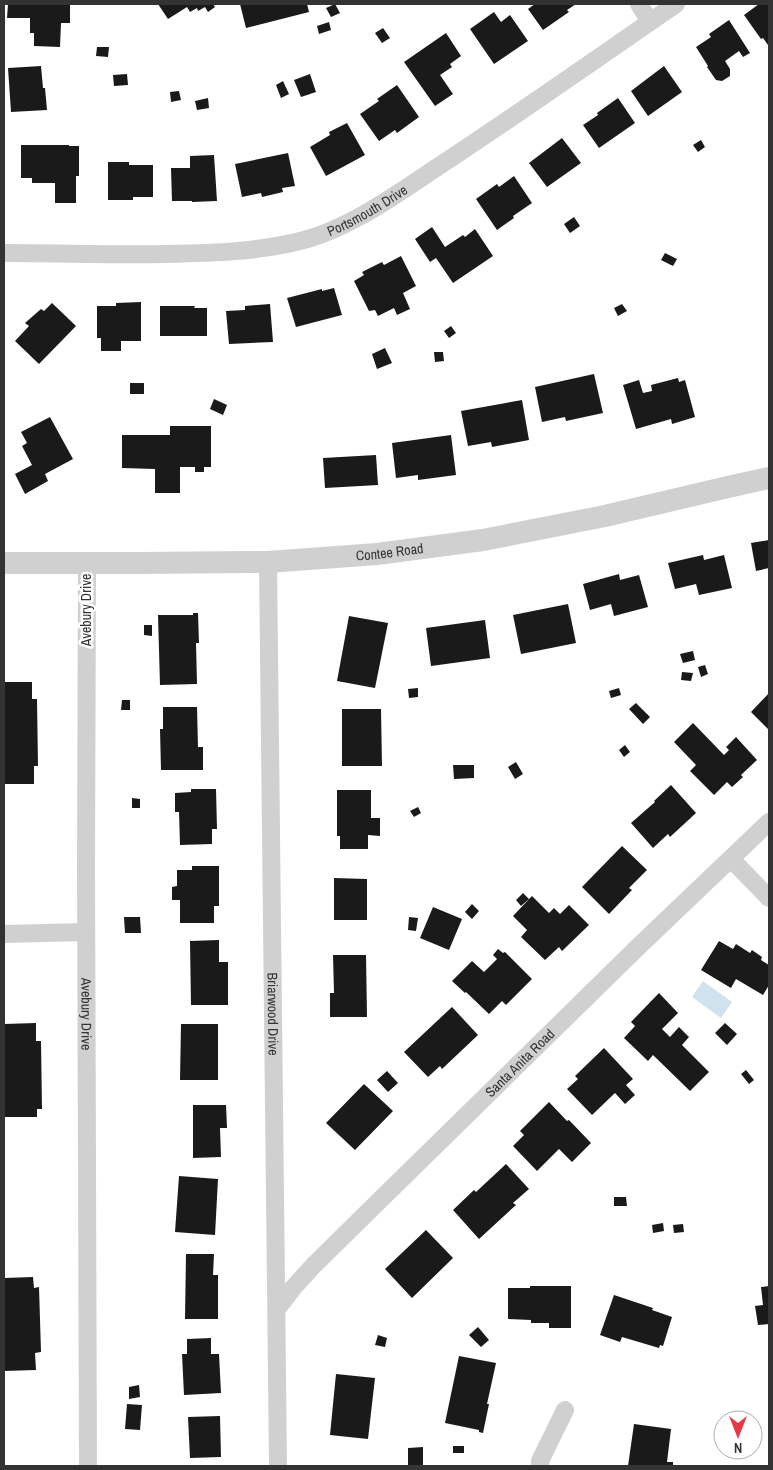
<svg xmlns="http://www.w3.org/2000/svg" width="773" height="1470" viewBox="0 0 773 1470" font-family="'Archivo Narrow',sans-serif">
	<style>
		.water { fill: #cfe2ee }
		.building { fill: #1a1a1a }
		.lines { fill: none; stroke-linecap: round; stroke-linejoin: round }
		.minor { stroke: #d0d0d0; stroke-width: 18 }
		.tertiary { stroke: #d0d0d0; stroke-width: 22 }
		.labels { text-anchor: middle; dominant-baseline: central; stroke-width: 5; stroke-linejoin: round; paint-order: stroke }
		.street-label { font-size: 14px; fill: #333; stroke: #fff }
	</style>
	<rect width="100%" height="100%" fill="#fff"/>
	<path class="water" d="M703,981l29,21 -11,16 -29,-21z"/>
	<path class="building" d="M8,4h62v19h-9l-1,24 -26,-1v-13h-4v-15h-23z
		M158,4h55l2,3 -7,5 -3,-5 -7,4 -1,-3 -7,4 -3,-5 -19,12z
		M240,4h67l2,8 -63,16z
		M335,4l5,9 -9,4 -5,-9z
		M535,4h41l-9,6 2,2 -26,18 -15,-21z
		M759,4h10v41h-1l-5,-7 -2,1 -17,-24z
		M494,12l7,10 9,-7 18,26 -34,23 -24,-35z
		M729,20l21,33 -7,4 -4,-6 -14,10 5,8v7l-8,5 -6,-1 -9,-13 1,-1 -12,-19 15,-10 -2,-3z
		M329,22l2,8 -12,4 -2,-8z
		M383,28l7,10 -8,5 -7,-10z
		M446,33l15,23 -11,8 2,3 -12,8 13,19 -18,12 -31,-44z
		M97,47h12l-1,10 -12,-1z
		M41,66l2,22h2l2,22 -36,2 -3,-44z
		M664,66l18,26 -34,24 -17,-25z
		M127,74l1,11 -14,1 -1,-11z
		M310,74l6,18 -15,5 -7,-17z
		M283,81l6,13 -8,4 -5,-13z
		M397,85l22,32 -22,16 -2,-3 -16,11 -19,-27 19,-13 -2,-2z
		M179,91l2,9 -10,2 -1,-10z
		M208,98l1,10 -12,2 -2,-9z
		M618,98l17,25 -36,25 -16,-23 15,-10 -1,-2z
		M347,123l18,32 -39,21 -16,-29 20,-12 -1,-3z
		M562,138l19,25 -34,24 -18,-24z
		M701,140l4,7 -7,5 -5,-7z
		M21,145h48v1h10v30h-3v27h-21v-20h-23v-5h-11z
		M288,153l7,33 -13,2 1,4 -21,5 -1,-4 -19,4 -7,-33z
		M214,155l3,46 -25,1v-1h-20l-1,-33h19v-12z
		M108,162h21v3h24v32h-20v3h-25z
		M514,176l18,27 -19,13 1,2 -17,12 -21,-31 21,-15 2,3z
		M574,217l6,9 -10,7 -6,-9z
		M432,227l13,20 18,-12 2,2 10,-8 18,27 -40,27 -17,-25 -6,4 -15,-23z
		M665,253l12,6 -4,7 -12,-6z
		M401,256l15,30 -13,7 7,16 -13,6 -3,-7 -16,8 -3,-6 -6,1 -15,-30 10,-6 -2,-3 20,-10 2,3z
		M334,288l8,27 -46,12 -9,-29 35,-9v2z
		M141,302v39h-20v10h-20v-13h-4v-32h19v-3z
		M52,303l24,23 -37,38 -24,-23 14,-15 -4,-3 16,-14 3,2z
		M270,304l3,38 -44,2 -3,-33 19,-1v-4z
		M622,304l5,7 -9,5 -4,-8z
		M160,306h35l-1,2h13v28h-47z
		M451,326l5,7 -7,5 -5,-7z
		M385,348l7,15 -15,6 -5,-15z
		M434,352h9l1,9 -9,1z
		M594,374l9,39 -37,8 -1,-4 -23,5 -7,-35z
		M678,378l1,4 6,-2 10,37 -23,7 -1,-5 -35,10 -13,-44 16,-5 4,13 9,-2 -1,-6z
		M130,383h14v11h-14z
		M214,399l13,6 -4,10 -13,-6z
		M522,400l7,40 -37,7 -1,-5 -23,4 -7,-35z
		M50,417l23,42 -28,15 3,7 -23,13 -10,-20 17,-9 -10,-19 5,-3 -6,-11z
		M170,426h41v41h-7v5h-9v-5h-15v26h-25v-24l-33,-1v-33h48z
		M451,435l5,40 -38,5v-5l-22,3 -4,-35z
		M376,455l2,30 -53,3 -2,-30z
		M769,540v28l-13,3 -5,-28z
		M703,555l1,5 20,-5 8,33 -33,7 -3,-11 -21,5 -7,-26z
		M619,574l1,6 19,-5 9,32 -34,9 -3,-12 -21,6 -7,-26z
		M568,604l8,39 -55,11 -8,-39z
		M193,613h5l1,30h-3l1,41 -37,1 -2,-70h35z
		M349,616l39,7 -13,65 -38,-7z
		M485,620l5,38 -59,8 -5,-38z
		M144,625h8v11l-8,-1z
		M693,651l2,9 -12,3 -3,-9z
		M705,665l3,9 -7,3 -3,-10z
		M682,672l11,1 -2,8 -10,-1z
		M4,682h28v17h5l1,67h-4v18h-30z
		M418,688v9l-9,1 -1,-9z
		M619,688l2,7 -10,3 -2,-7z
		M769,693v37l-18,-18z
		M122,700h8v10h-9z
		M636,703l14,14 -7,7 -14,-15z
		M163,707h34l1,40h5v23h-42l-1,-41h3z
		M342,709h39l1,57h-40z
		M693,723l31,32 5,-5 -3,-3 10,-10 21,23 -16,15 2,2 -11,10 -5,-5 -13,13 -24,-24 6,-6 -22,-23z
		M625,745l5,7 -6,5 -5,-7z
		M516,762l7,12 -8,5 -7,-12z
		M453,765h21v13l-20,1z
		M671,785l25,28 -26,24 -2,-3 -15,14 -22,-25 24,-21 -1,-1z
		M191,789h25l1,40h-5v15l-32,1 -1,-33h-4v-19l16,-1z
		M337,790h34v28h9v18l-12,-1v14h-28v-13h-3z
		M132,798l8,1v9h-8z
		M418,807l3,6 -7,4 -4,-6z
		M622,846l25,24 -18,18 3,2 -23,24 -27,-27z
		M192,866h27v40h-5v17h-34v-23h-8v-13l5,-1v-16h15z
		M334,878l33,1v41h-33z
		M523,893l6,6 -8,7 -5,-6z
		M532,896l17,17 5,-5 6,6 9,-9 20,20 -27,26 -3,-4 -14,13 -24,-23 6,-7 -14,-14z
		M472,904l7,7 -7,8 -7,-7z
		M433,907l29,12 -13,31 -29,-12z
		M124,917h16l1,16h-16z
		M409,917l9,1 -2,13 -8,-1z
		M219,940v22h9v43h-37l-1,-64z
		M719,941l14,8 3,-5 14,9 2,-3 10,7 -1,3 8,5v20l-6,10 -27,-16 -5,9 -30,-18z
		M498,949l5,4 2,-1 27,27 -26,26 -4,-4 -13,13 -23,-22 -1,1 -13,-12 20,-20 12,11 13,-13 -4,-4z
		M333,955h33l1,62h-37v-24h4z
		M659,993l19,20 -16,16 8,8 9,-10 10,10 -7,8 27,27 -19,19 -37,-36 -5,6 -24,-23 11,-12 -4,-4z
		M452,1007l26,28 -36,34 -2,-3 -12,11 -24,-25z
		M36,1023v18h5l1,68h-5v8h-33v-93z
		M725,1023l12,11 -10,11 -12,-12z
		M181,1024h37v56h-38z
		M604,1048l29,31 -7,6 9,10 -10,9 -10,-11 -23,22 -25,-26 11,-10 -3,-3z
		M746,1070l8,10 -5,4 -8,-10z
		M387,1071l11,12 -10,9 -11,-12z
		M364,1084l29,27 -38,39 -29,-27z
		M549,1102l18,19 2,-1 22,23 -19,19 -13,-13 -22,22 -24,-25 11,-11 -4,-4z
		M193,1105h33l1,23h-7l1,29 -28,1z
		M506,1164l23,25 -16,14 3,2 -37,34 -26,-29 21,-20 2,2z
		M179,1176l39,3 -3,56 -40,-3z
		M614,1197h12l1,9h-13z
		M663,1223l1,8 -11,2 -1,-8z
		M683,1224l1,8 -10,1 -1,-8z
		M426,1230l27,28 -41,40 -27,-29z
		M186,1254h28l-1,21h5v44h-33z
		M33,1277l1,11 5,-1 2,65 -6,1 1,17 -32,1v-93z
		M530,1286h41v42h-22v-5h-18v-3l-23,-1v-31h22z
		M769,1286v38l-11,1 -3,-19 8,-1 -2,-18z
		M614,1295l39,13 -1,2 20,7 -9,29 -3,-1 -1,3 -37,-11 -2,5 -20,-7z
		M478,1327l11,13 -8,7 -12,-12z
		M378,1335l9,3 -2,9 -10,-2z
		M211,1338v16h8l2,39 -37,2 -2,-41h5v-15z
		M459,1356l37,7 -9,41h2l-6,29 -4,-1v-2l-34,-7z
		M336,1374l39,4 -7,61 -38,-4z
		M139,1385l1,12 -11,2v-12z
		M127,1404l15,1 -2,25 -15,-1z
		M220,1416l1,41 -31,1 -2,-41z
		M634,1424l37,5 -4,33h6v4h-45z
		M453,1446h11v7h-11z
		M423,1447v19h-15v-18z"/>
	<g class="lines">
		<g class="minor">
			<path d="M639,4l11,18"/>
			<path id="s1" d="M4,253c54,0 108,2 162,1 47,-1 93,-2 138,-14 46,-12 93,-46 132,-72 81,-53 160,-109 240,-164"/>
			<path id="s2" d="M268,562l10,904"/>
			<path id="s3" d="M87,563l-1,305 2,598"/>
			<path d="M731,859l38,39"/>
			<path d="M4,934l82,-2"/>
			<path id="s4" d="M277,1309l16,-21 20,-22 66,-65 260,-255 130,-124"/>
			<path d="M540,1466v-5l25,-51"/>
		</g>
		<path class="tertiary" id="s5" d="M4,563h133l131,-1 109,-8 106,-14 122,-24 123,-29 41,-9"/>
	</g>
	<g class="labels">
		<g class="street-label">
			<text stroke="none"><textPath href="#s1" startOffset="371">Portsmouth Drive</textPath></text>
			<text stroke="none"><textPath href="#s5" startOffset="386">Contee Road</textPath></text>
			<text transform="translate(86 610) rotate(-90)">Avebury Drive</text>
			<text stroke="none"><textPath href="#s2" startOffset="452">Briarwood Drive</textPath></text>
			<text stroke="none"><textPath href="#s3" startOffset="451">Avebury Drive</textPath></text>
			<text stroke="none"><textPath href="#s4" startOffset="346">Santa Anita Road</textPath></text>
		</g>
	</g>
	<rect width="773" height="1470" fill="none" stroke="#333333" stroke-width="10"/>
	<g transform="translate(738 1435) rotate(180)"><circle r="24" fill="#ffffff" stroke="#adadad"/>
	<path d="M0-4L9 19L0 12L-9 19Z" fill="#e63946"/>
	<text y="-8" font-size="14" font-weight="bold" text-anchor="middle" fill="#333333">N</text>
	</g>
</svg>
